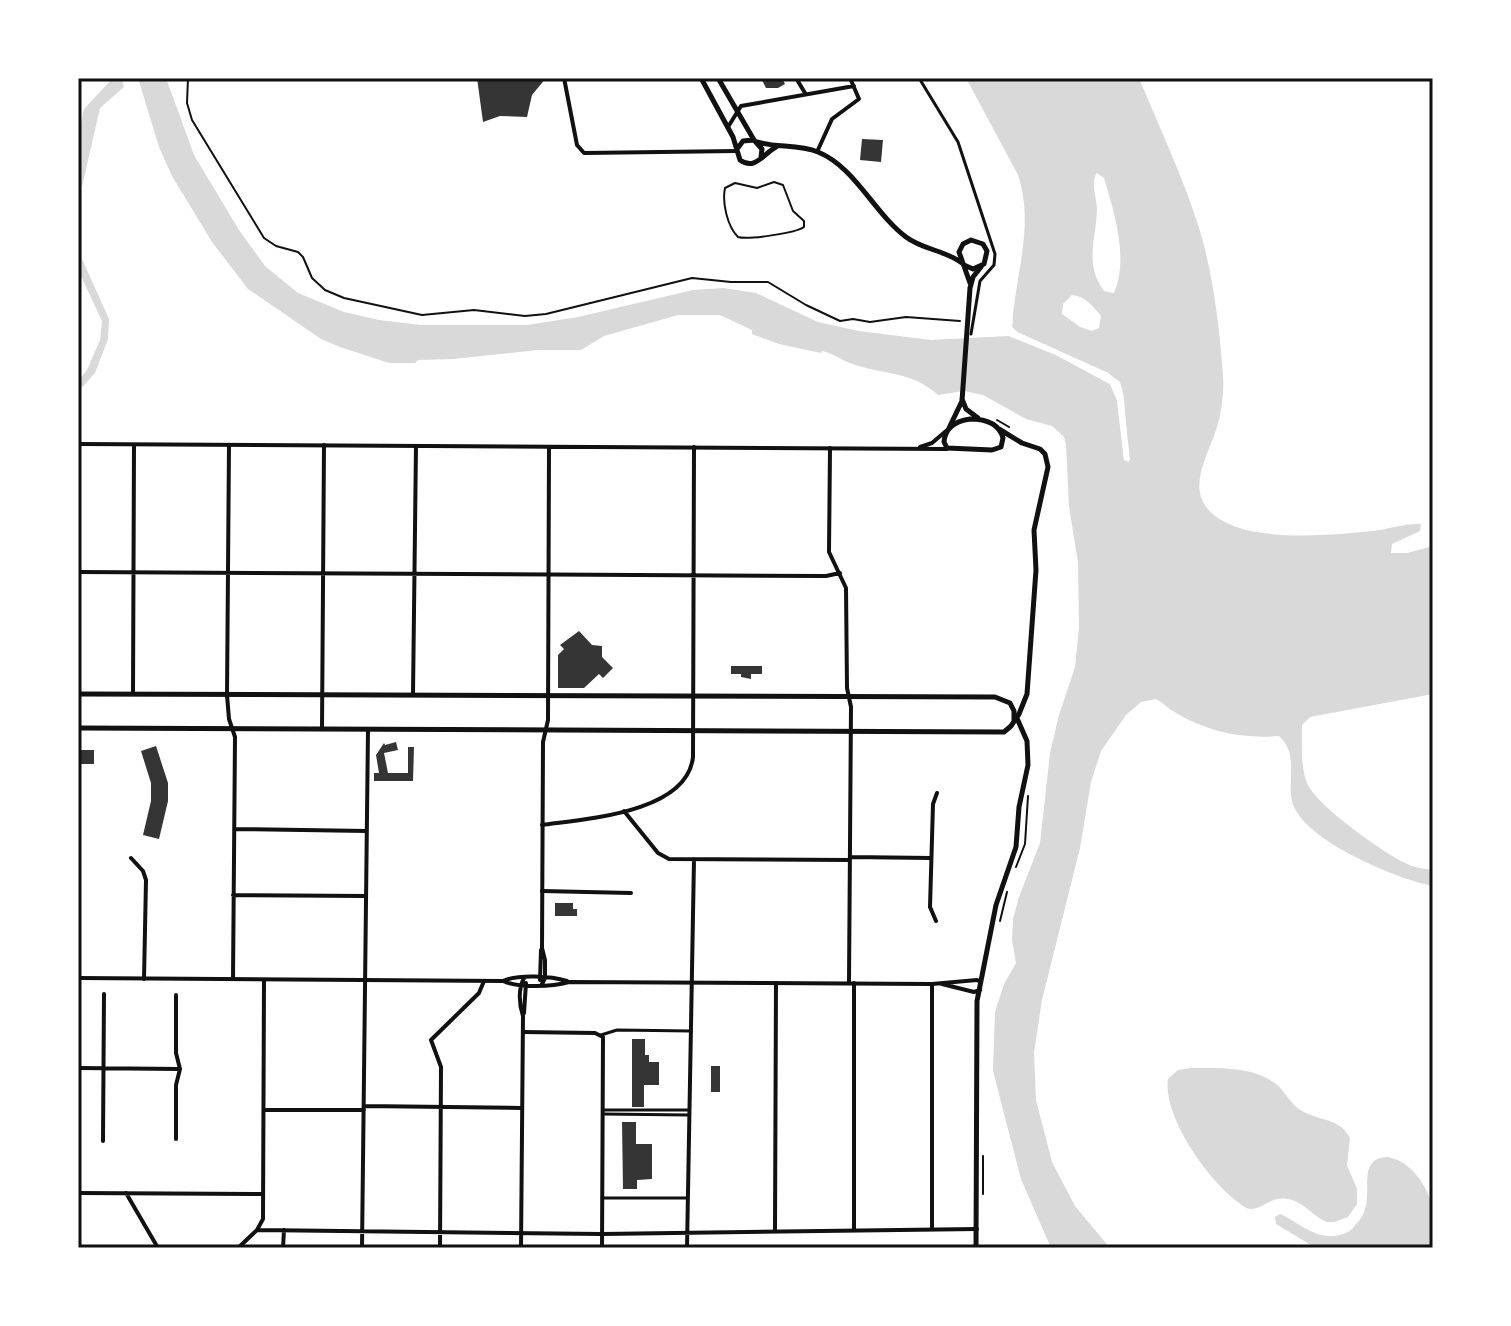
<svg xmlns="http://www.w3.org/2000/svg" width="1511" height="1326" viewBox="0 0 1511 1326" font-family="Ubuntu,sans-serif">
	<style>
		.water { fill: #d9d9d9; fill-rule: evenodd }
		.pier { fill: #fff }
		.building { fill: #353535 }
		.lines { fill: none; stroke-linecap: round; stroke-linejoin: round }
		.path { stroke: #111; stroke-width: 2 }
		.pedestrian { stroke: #111; stroke-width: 3 }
		.minor { stroke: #111; stroke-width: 4 }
		.tertiary { stroke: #111; stroke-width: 4 }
		.secondary { stroke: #111; stroke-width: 5 }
		.neatline { fill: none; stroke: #111; stroke-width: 3 }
	</style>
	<rect width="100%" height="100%" fill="#fff"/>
	<path class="water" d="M113,78h9l-2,2h2l2,7 -24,21 -18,79v72l27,60 -1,20 -13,34 -17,19v-11l9,-11 13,-30 2,-19 -24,-51v-133l6,-28z
		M138,78h28l28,77 45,75 26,36 33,27 46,19 35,8 42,5h106l51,-8 115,-27 31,-2 32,5 62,29 41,9 72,9 78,-4 47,19 54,29 7,16 7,60h6l-8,-72 -14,-15 -91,-41 -5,-5c3,-53 23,-100 6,-152l-52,-97h173c23,56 51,113 66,171 10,41 15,85 18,127 1,16 -1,32 -5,48 -10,34 -39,72 5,97 37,21 108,14 150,10 16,-2 33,-8 48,-7l-1,7 -28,13 -1,9h16l26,-7v148l-123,23 -8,8c0,18 -2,46 7,62 13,22 71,63 94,75 9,5 20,7 30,8v16c-36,-7 -132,-46 -141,-85 -5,-22 7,-47 -13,-65 -36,3 -71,-4 -103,-23 -7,-4 -13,-10 -20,-14l-15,3 -15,13 -25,36 -10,31 -11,66 -38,152 -8,53 2,47 16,62 23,44 35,42h-59l-30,-69 -28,-108 2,-59 9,-28 12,-21 -4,-23 1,-21 6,-22 21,-54 10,-90 9,-38 16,-48 4,-39 -1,-66 -9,-55 -3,-63 -2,-7 -12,-11 -26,-7 -43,-24 -19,-4 -26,4c-29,-26 -55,-19 -88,-32 -10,-4 -18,-10 -28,-12l-1,2 -42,-9 -27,-10v-4l-32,-15h-42l-74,21 -23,14h-43l-85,9 -35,1 -3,3h-26l-49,-16 -19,-8 -73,-50 -36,-47 -40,-66 -13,-29zM1097,173l7,5c10,34 25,80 10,115l-10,-2c-20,-28 -8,-51 -7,-81 0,-13 -7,-27 0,-37zM1072,295c13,1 21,11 29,21l-2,12 -7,3 -12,-4 -18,-13 1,-10z
		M1191,1068c27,0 62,-2 85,16 10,8 15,21 26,27 18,10 38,7 48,27l-3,27 10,24v15l-9,13 -14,5h-7c-19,-8 -29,-29 -53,-22 -9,3 -14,9 -25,9 -34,-17 -87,-91 -81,-130l10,-9z
		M1388,1157c23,4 40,29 45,52 3,11 0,27 0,39h-117l-40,-24 -1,-7 5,-3c24,11 41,32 70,17 6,-7 13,-13 15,-22 7,-20 -8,-51 23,-52z"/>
	<path class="pier" d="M1013,318l-1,9 5,5 91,41 12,9 4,16 5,64 -5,-2 -7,-60 -7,-16 -54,-29 -47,-19 -15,-1 9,-5 7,2 -2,-6z"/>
	<path class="building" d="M477,78h69l-14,17 -5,22 -27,-1 -17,6z
		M761,78h21l3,6 -7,4h-12z
		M862,139l21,1 -2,22 -21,-2z
		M579,631l13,14 10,1v11l11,11 -10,10 -4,-4 -15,14h-26v-33l6,-6 -4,-4z
		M731,666h31v8h-11v5l-10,-2v-3h-10z
		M396,742l2,8 -14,3 4,20h20v-26h6l-1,34h-39v-8h5l-3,-18 8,-12 1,2z
		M156,746l12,37v18l-9,38 -16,-4 8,-34v-18l-10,-32z
		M78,750h16v14h-16z
		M555,903h18v6h4v7h-22z
		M632,1039h13v16h4v7h10v23h-15v22h-12z
		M711,1066h9v26h-9z
		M622,1122h14v22h16v35l-15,1v9h-14z"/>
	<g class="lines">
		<path class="path" d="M188,78l-1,25 5,17 72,118 12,8 22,6 5,5 9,21 13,12 19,8 78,17 52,-5 51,6 21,-2 146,-36 39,4h37l38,23 34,16 13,-2 17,3 36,-5 54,4
			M774,182l9,3 10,26 11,10v6c-8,6 -57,13 -66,10 -11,-11 -16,-35 -13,-49l10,-5 22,5z
			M997,420l12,7
			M1016,867l9,-23 3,-48
			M1000,921l7,-29
			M983,1194v-38"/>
		<path class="pedestrian" d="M919,78l39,64 37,112 -1,11 -14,16 -9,53
			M601,1035l16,-5 74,1
			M603,1110h86
			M603,1114l86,1
			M602,1198h84"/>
		<path class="minor" d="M564,78l13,67 7,8 153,-2
			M796,78l9,15
			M728,127l13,-21 113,-20
			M817,152l15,-33 27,-20 -9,-21
			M229,445l-2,250 2,24 6,18 -2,242
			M830,448l-1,104 17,36 1,100 4,19 -2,276
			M78,572l748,4 14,-3
			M133,694l1,-249
			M413,695l3,-249
			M322,729l2,-284
			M624,811l34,42 11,6 181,1
			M542,825c43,-6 145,-12 151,-68l1,-310
			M234,829l133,2
			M850,857l81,1
			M131,858l12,13 3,9 -2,99
			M542,891l89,2
			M233,895l133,1
			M936,921l-6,-14 3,-103 4,-11
			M932,984v246
			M176,995v58l4,16 -4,16v54
			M523,1032l72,1 8,4 -1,211
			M78,1068l102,1
			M364,1106l158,2
			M264,1110h100
			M103,1141l1,-147
			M78,1193l185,1
			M126,1193l32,55
			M257,1230l345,4 375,-5
			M775,1231l1,-248
			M854,1231v-248
			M238,1248l19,-18 6,-11 1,-239
			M283,1248l1,-18
			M362,1248l6,-519
			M440,1248l1,-181 -10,-27 48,-47 5,-12
			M687,1248l7,-389"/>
		<path class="tertiary" d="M78,444l869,5
			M920,447l12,-4 14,-12
			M78,978l425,3c16,7 49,6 66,1l363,2 45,-4 4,2
			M540,980l1,-30
			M503,981c15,-7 48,-5 64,0
			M542,984l3,-6v-18l-3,-12 1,-206 5,-22 1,-273
			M942,984l32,8 6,-2
			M524,1013l2,-30
			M521,1248l2,-232c-4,-12 -5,-27 1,-38"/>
		<path class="secondary" d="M701,78l32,59 7,23c15,11 23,-6 36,-13
			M718,78l36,62
			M757,142c20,6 41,2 61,10 37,15 56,61 88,85 17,13 39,13 56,26
			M737,149l6,-8 11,-1 8,9 -1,8
			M964,265l9,4 11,-5 3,-13 -4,-7 -12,-4 -8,4 -4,8 11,31
			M962,399l4,10 12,9
			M970,419c14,0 29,4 33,19l-2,9 -9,3 -45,-2 -3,-6c1,-15 12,-21 26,-23z
			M949,428l13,-27 8,-113 3,-11 8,-10
			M78,694l917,3 15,6 4,8v9
			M78,728l926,4 7,-6 8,-12 8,-20 9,-124 -2,-40 14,-63 -3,-13 -5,-5 -18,-6 -23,-14
			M976,1248l1,-247 19,-96 20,-58 3,-40 9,-42 -1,-24 -11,-25"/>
	</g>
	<rect width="1511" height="1326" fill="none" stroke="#ffffff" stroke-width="160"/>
	<rect x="80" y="80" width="1351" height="1166" class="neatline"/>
</svg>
